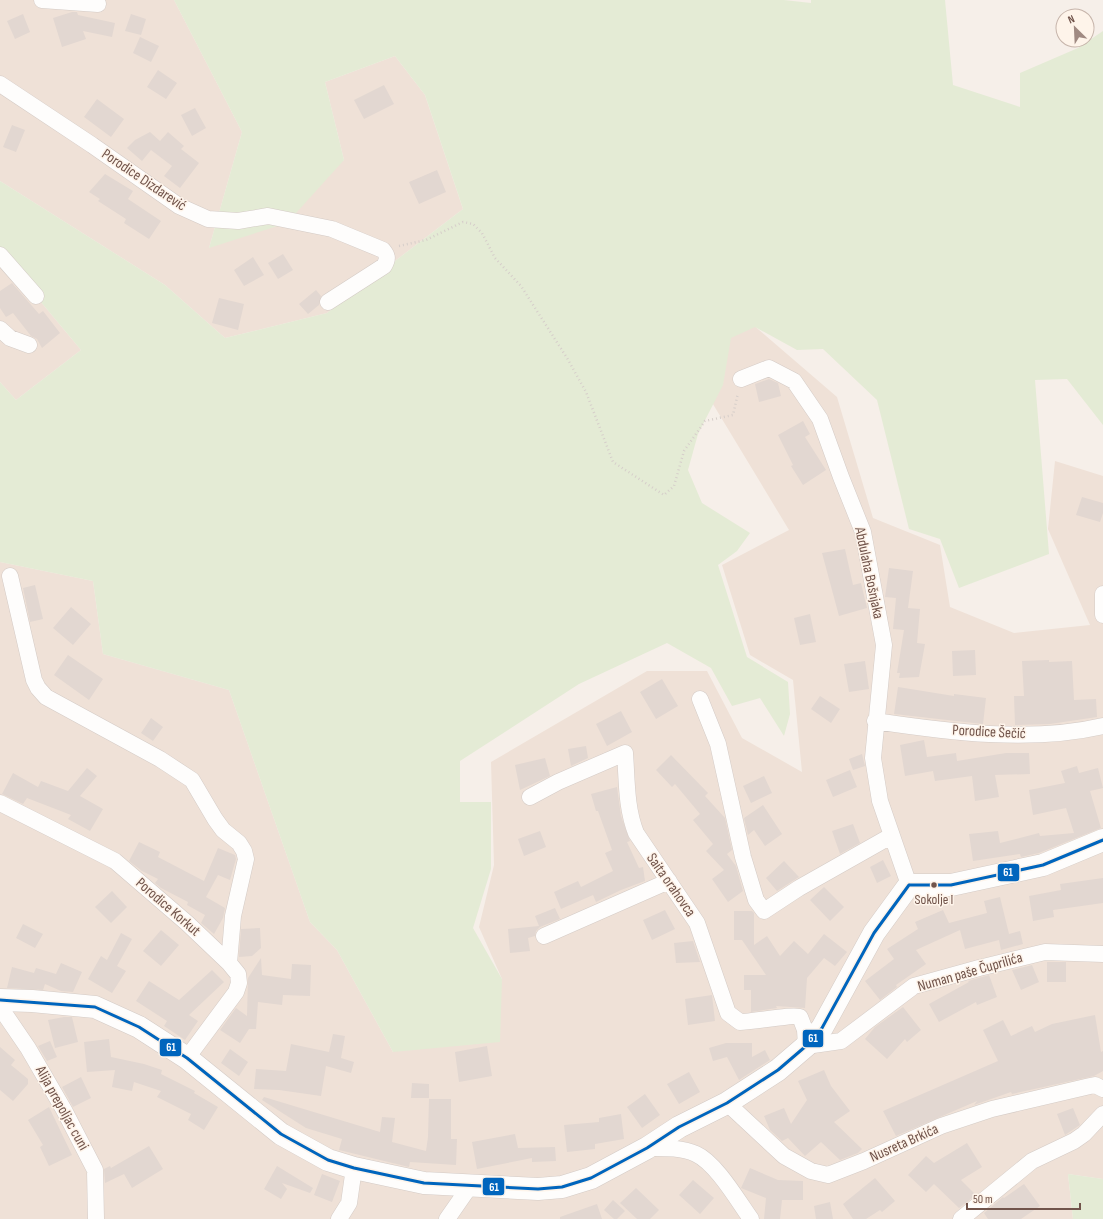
<svg xmlns="http://www.w3.org/2000/svg" width="1103" height="1219" viewBox="0 0 1103 1219" font-family="'Sofia Sans Condensed',sans-serif">
	<style>
		.residential { fill: #efe1d7 }
		.green { fill: #e4ebd5 }
		.building { fill: #e2d7d1 }
		.lines { fill: none; stroke-linecap: round; stroke-linejoin: round }
		.street-casing { stroke: #d4cbc6; stroke-width: 17 }
		.secondary-casing { stroke: #d4cbc6; stroke-width: 23 }
		.path { stroke: #d6ceca; stroke-width: 2.5; stroke-dasharray: 1 3; stroke-linecap: butt }
		.street { stroke: #fefdfc; stroke-width: 16 }
		.secondary { stroke: #fefdfc; stroke-width: 22 }
		.bus-1-casing { stroke: #fef4ea; stroke-width: 6 }
		.bus-1 { stroke: #0065bd; stroke-width: 3 }
		.bus-dot { fill: #71544b; stroke: #fef4ea; stroke-width: 1.5 }
		.labels { text-anchor: middle; dominant-baseline: central; stroke-width: 3; stroke-linejoin: round; paint-order: stroke }
		.bus-label { font-size: 14px; fill: #71544b; stroke: #fef4ea }
		.street-label { font-size: 15px; fill: #71544b; stroke: #fef4ea }
		.line-badge { stroke: #fef4ea; stroke-width: 1.5 }
		.badge-label { font-size: 11px; text-anchor: middle; font-weight: bold; fill: #fff }
	</style>
	<rect width="100%" height="100%" fill="#f6efe9"/>
	<path class="residential" d="M0,0h174l68,132 -33,116 135,-88 -19,-78 70,-26 30,39 38,114 -136,104 -102,25 -60,-53 -165,-104z
		M0,253l81,97 -65,50 -16,-18z
		M744,317l93,80 36,121 67,27 10,62 64,26 76,-8 -42,-96 7,-68 48,15v703l-35,-5 5,45h-1073v-657l93,19 10,73 126,36 81,232 27,28 56,102 109,-73 -23,-52 15,-62 -3,-103 156,-91h60l35,67 60,34 -9,-92 -43,-25 -28,-90 67,-35 -116,-192z"/>
	<path class="green" d="M174,0h610l27,3v-3h134l8,85 67,22v-34l58,-25 25,-17v394l-36,-46 -32,1 14,174 -90,34 -19,-49 -31,-10 -32,-129 -54,-51 -26,1 -42,-23 -24,11 -8,47 -25,49 -10,36 14,33 48,30 -13,18 -19,14 29,92 41,25 2,32 -6,22 -24,-38 -28,8 -21,-38 -44,-25 -88,41 -119,77v41h31v67l-18,59 29,51 -2,63 -107,10 -56,-102 -27,-28 -81,-232 -126,-36 -10,-73 -93,-19v-180l16,18 65,-50 -81,-97v-72l165,104 60,53 102,-25 136,-104 -38,-114 -30,-39 -70,26 19,78 -57,63 -78,25 33,-116z
		M1068,1174l35,5v40h-30z"/>
	<path class="building" d="M72,12h5l1,3 37,8 -3,14 -29,-6 3,8 -24,8 -9,-29z
		M23,14l7,18 -15,7 -8,-18z
		M131,14l15,5 -5,16 -16,-4z
		M140,37l19,9 -8,16 -18,-9z
		M158,70l19,13 -11,16 -19,-12z
		M384,85l10,19 -30,15 -10,-19z
		M97,99l27,20 -13,18 -27,-20z
		M195,108l11,20 -14,8 -11,-21z
		M12,125l13,5 -9,22 -13,-5z
		M150,132l10,9 8,-9 16,14 -3,3 18,14 -19,25 -16,-12 8,-10 -21,-16 -9,11 -15,-13 8,-8z
		M437,170l9,22 -27,12 -10,-22z
		M105,174l28,17 -5,8 33,22 -12,18 -25,-16 2,-4 -28,-18 2,-2 -11,-7z
		M283,254l10,16 -15,9 -10,-16z
		M253,257l11,18 -20,11 -10,-16z
		M12,283l27,31 4,-3 17,22 -18,15 -5,-9 -6,-3 -18,-23 -7,4 -6,-9v-17z
		M316,290l5,6 -2,9 -11,9 -9,-10z
		M219,298l25,6 -6,26 -26,-7z
		M769,379l9,4 3,13 -22,6 -4,-18z
		M803,421l7,13 -5,3 21,33 -23,15 -12,-19 2,-1 -15,-30z
		M1082,497l21,6v10l-3,9 -24,-7z
		M845,549l8,36 8,-2 6,25 -28,8 -17,-63z
		M889,568l24,3 -5,37 12,1 -3,34 8,1 -6,33 -20,1 1,-5h-3l7,-43 -11,-1 3,-31 -11,-1z
		M35,585l8,34 -13,3 -7,-34z
		M71,607l20,17 -18,21 -20,-17z
		M810,614l6,28 -16,3 -6,-27z
		M975,650l1,25 -23,1 -1,-25z
		M68,655l35,24 -14,21 -35,-25z
		M1049,660v2l23,-1 2,39 22,-1 1,18 -47,7 -35,1 -1,-29h10l-2,-35z
		M865,661l4,28 -20,3 -5,-28z
		M662,679l16,27 -22,13 -16,-27z
		M898,687l56,9v-2l32,4 -3,26 -89,-10z
		M820,696l20,13 -9,14 -20,-14z
		M621,711l11,21 -25,14 -11,-22z
		M151,718l12,9 -10,14 -12,-8z
		M924,740l3,17 29,-4 1,8 49,-8h23l1,21 -35,1 4,22 -24,4 -3,-25 -37,5 -2,-10 -28,5 -5,-31z
		M586,746l2,12 -17,8 -3,-17z
		M862,754l3,12 -12,4 -4,-11z
		M671,755l37,38 -3,3 20,22 7,32 -5,4 9,12 7,25 -15,11 -16,-23 12,-9 -18,-19 7,-7 -20,-24 7,-6 -25,-30 -3,3 -16,-17z
		M545,758l5,18 -30,14 -5,-25z
		M1077,766l2,7 19,-5 5,20 -13,3 11,37 -62,25 -18,4 -1,-3 -47,7 -4,-27 29,-3 2,12 39,-10 1,3 34,-3 -8,-25 -33,7 -4,-25 36,-7 -4,-12z
		M87,768l10,8 -17,20 23,13 -13,22 -22,-12 3,-4 -44,-17 -4,6 -21,-10 11,-21 25,14 3,-6 27,10z
		M850,770l7,17 -24,10 -7,-17z
		M764,776l8,17 -21,10 -8,-17z
		M617,787l4,29 9,25 -3,1 12,26 4,-1 2,14 -24,9 -25,12 -3,-7 -32,14 -7,-17 24,-11 3,6 32,-16 -8,-18 7,-3 -14,-39h-2l-5,-17z
		M763,805l19,29 -17,12 -11,-16 -6,5 -4,-17z
		M853,824l7,19 -20,11 -8,-23z
		M540,831l6,16 -22,9 -6,-17z
		M139,842l21,10 -2,5 46,24 14,-33 17,7 1,4 -6,21 -12,-5 -12,22 19,11 -2,10 -9,16 -13,-11 4,-8 -18,-10 1,-3 -27,-14 -6,-5 3,-4 -16,-8 -13,-10z
		M883,860l8,16 -14,7 -7,-16z
		M784,861l15,16 -22,14 -11,-13z
		M1103,878v25l-50,7 1,7 -21,4 -4,-25 32,-6 -1,-6z
		M824,887l20,20 -14,14 -20,-21z
		M112,891l15,16 -16,16 -16,-16z
		M1000,897l9,37 11,-3 3,13 -22,6 -2,-10 -34,9 -5,-19 -44,20 10,14 -30,21 1,2 -17,13 -15,-19 29,-22 -7,-10 31,-20 -3,-7 28,-12 6,13 38,-10 -3,-12z
		M555,908l5,11 -20,8 -4,4 -1,5 -7,2 2,13 -20,2 -2,-24 31,-3 -4,-10z
		M665,910l10,19 -23,11 -9,-20z
		M734,911h18l2,2v32l13,-9 13,20 14,-15 14,13 16,-20 23,18 -12,14 -11,-8 -17,20 -2,30 -29,-2 1,2 -26,4v-22h-7v-15h22l-24,-35h-8z
		M23,924l20,10 -8,14 -19,-10z
		M260,928l1,20 -9,8 -13,1 2,-28z
		M161,930l18,15 -18,21 -18,-15z
		M121,933l11,6 -15,27 9,5 -14,22 -24,-14 13,-23 6,4z
		M693,941l7,21 -24,1 -2,-20z
		M261,958l1,17 29,4 1,-15 19,1 -1,31 -27,-1 -1,10 -24,-3 -2,27h-7l-9,14 -20,-13 16,-22 11,8 1,-38z
		M1047,962h19v20h-19z
		M61,963l21,9 -9,20 -12,-1 -16,-7 -2,6 -36,-2 5,-21 22,6 2,-5 20,6z
		M1032,965l7,17 -18,8 -9,-20z
		M212,970l12,12 -35,33 9,6 -13,19 -21,-14 3,-5 -31,-20 13,-20 30,19z
		M989,975l8,22 -20,8 -1,-3 -37,20 -10,-18 40,-22 -1,-1z
		M712,995l3,26 -27,4 -3,-26z
		M903,1007l18,23 -14,12 -2,-3 -18,20 -22,-20 10,-12z
		M1095,1015l6,37 2,-1v20l-9,5 -82,18 -1,-2 -37,13 3,-4 -81,35 -13,-25 115,-50 -15,-31 20,-10 8,16 21,-10 3,6 17,-8z
		M64,1017h8l6,25 -23,6 -7,-28z
		M333,1034l12,2 -4,22 13,4 -3,11 -25,-7 -5,30 -42,-6 -25,-1 2,-20 30,2 5,-27 38,8z
		M109,1039l2,18 33,7 18,6 -1,4 34,17 -1,2 24,14 -14,23 -16,-10 3,-6 -34,-17 4,-6 -27,-9 -2,9 -20,-4 3,-17 -28,2 -3,-30z
		M50,1041l7,16 -10,4 -9,-15z
		M726,1043h26v14l13,-7 5,10 -31,20 -12,-23 -14,4 -4,-13z
		M487,1046l5,30 -33,6 -4,-30z
		M0,1047l15,13 -4,5 17,14v5l-15,17 -13,-11z
		M230,1049l18,13 -9,14 -18,-13z
		M824,1070l7,16 19,25 -16,11 28,27 -4,4 -18,7 -19,-18 -16,14 -17,-18 -6,3 -12,-11 -6,-14 20,-8 7,16 16,-24 -9,-19z
		M689,1072l11,20 -21,12 -12,-20z
		M81,1077l10,21 -18,9 -11,-20z
		M412,1083l17,1v14h-18z
		M645,1094l15,21 -18,13 -15,-21z
		M264,1097l116,35 2,-15 13,1 -3,24 34,9 2,-14 1,-38h22v40h6l-1,26 -46,-3 -1,5 -70,-17 3,-11 -36,-11 -44,-28z
		M49,1107l23,48 -23,11 -9,-19 3,-2 -15,-25z
		M1073,1108l7,17 -15,10 -8,-21z
		M621,1114l3,25 -29,5v5l-28,3 -3,-27 35,-3v-4z
		M515,1134l3,14 37,-1 1,14 -24,1v-4l-55,11 -5,-27z
		M967,1143l15,24 -21,13 15,15 -17,13 -25,-24 -8,8 -18,-17 18,-19 8,7z
		M149,1146l14,23 -31,19 -8,-14 -19,9 -1,-14 6,-3 1,2z
		M277,1166l36,22 -3,5 -28,-10 5,6 -6,10 -17,-10z
		M750,1168l28,12 25,1v19h-21l-2,19h-16l2,-21 -25,-10z
		M322,1174l18,7 -8,21 -18,-7z
		M875,1178l20,23 -13,11 -2,-2 -14,9h-13l-10,-15z
		M693,1180l21,18 -14,16 -21,-19z
		M1024,1184l16,22 -19,13h-33l-4,-6 19,-16 1,1z
		M636,1188l23,22 -9,9h-13l-17,-16z
		M613,1200l12,11 -8,8h-3l-10,-9z
		M830,1202l3,17h-17l-2,-13z
		M597,1204l5,15h-42v-2z"/>
	<g class="lines">
		<defs>
			<path id="street" d="M42,0l56,4
				M0,84l92,61 87,61 29,13 30,2 30,-5 64,13 51,21c5,6 5,9 1,16l-56,36
				M0,255l36,41
				M0,329l10,9 19,7
				M741,379l28,-11 25,13 26,38 21,58 22,55 21,113 -11,113 7,43 29,84
				M10,576l24,104 4,8 8,9 114,62 32,21 23,39 8,11 16,13 5,8 2,8 -13,57 -4,47
				M1103,594v21
				M700,699l18,45 25,113 13,43 8,11 35,-23 92,-52
				M875,721c73,11 156,22 228,5
				M530,797l28,-15 67,-29c2,27 1,55 11,80l61,90 31,90 12,9c12,0 55,-8 60,-5l5,13 1,16 35,-5 73,-55 65,-18 66,-16 58,2
				M0,803l115,58 72,62 42,40 9,11 1,9 -3,9 -49,66
				M544,936l125,-55
				M0,1007l28,41 36,62 31,60 1,49
				M727,1103l57,53 27,15 17,4 36,-14 77,-35 51,-17 98,-23 5,-1 8,4
				M647,1148c15,0 34,-1 49,6 20,9 42,47 55,65
				M339,1219l10,-16 5,-35
				M447,1219l23,-33
				M961,1219l71,-58 42,-20 10,-7 19,-20"/>
			<path id="secondary" d="M0,1000l32,1 63,6 44,20 48,31 94,76 47,26 26,8 70,15 114,6 24,-2 29,-9 56,-30 32,-21 48,-24 51,-33 28,-24 16,-18 52,-95 35,-48h42l92,-20 60,-25"/>
		</defs>
		<use href="#street" class="street-casing"/>
		<use href="#secondary" class="secondary-casing"/>
		<path class="path" d="M399,246l27,-6 37,-18 10,2 9,9 13,25 26,28 46,72 19,34 27,70 51,33 10,-9 10,-35 21,-30 28,-6 5,-22"/>
		<use href="#street" class="street"/>
		<use href="#secondary" class="secondary"/>
		<defs>
			<path id="bus-1" d="M909,885h42l92,-20 60,-25
				M0,1000l95,7 44,20 48,31 94,76 47,26 26,8 70,15 114,6 24,-2 29,-9 56,-30 32,-21 48,-24 51,-33 28,-24 16,-18 52,-95 35,-48"/>
		</defs>
		<use href="#bus-1" class="bus-1-casing"/>
		<use href="#bus-1" class="bus-1"/>
	</g>
	<circle class="bus-dot" cx="934" cy="885" r="3.5"/>
	<g class="labels">
		<g class="bus-label">
			<text x="934" y="899">Sokolje I</text>
		</g>
		<g class="street-label">
			<text transform="translate(144 180) rotate(34)">Porodice Dizdarević</text>
			<text transform="translate(869 573) rotate(78)">Abdulaha Bošnjaka</text>
			<text transform="translate(989 732) rotate(3)">Porodice Šečić</text>
			<text transform="translate(671 885) rotate(55)">Saita orahovca</text>
			<text transform="translate(168 907) rotate(41)">Porodice Korkut</text>
			<text transform="translate(970 972) rotate(-16)">Numan paše Čuprilića</text>
			<text transform="translate(62 1108) rotate(61)">Alija prepoljac cuni</text>
			<text transform="translate(904 1143) rotate(-24)">Nusreta Brkića</text>
		</g>
	</g>
	<g class="line-badge">
		<rect x="997" y="863" width="23" height="19" rx="4" fill="#0065bd"/>
		<rect x="802" y="1029" width="22" height="19" rx="4" fill="#0065bd"/>
		<rect x="159" y="1038" width="23" height="19" rx="4" fill="#0065bd"/>
		<rect x="482" y="1177" width="23" height="19" rx="4" fill="#0065bd"/>
	</g>
	<g class="badge-label">
		<text x="1008" y="876">61</text>
		<text x="813" y="1042">61</text>
		<text x="171" y="1051">61</text>
		<text x="494" y="1191">61</text>
	</g>
	<g transform="translate(1075 28) rotate(336)"><circle r="19" fill="#fef4ea" stroke="#c6b4aa"/>
	<path d="M0-3L7 15L0 10L-7 15Z" fill="#a08a82"/>
	<text y="-6" font-size="11" font-weight="bold" text-anchor="middle" fill="#71544b">N</text>
	</g>
	<path d="M967 1203v6h113v-6" fill="none" stroke="#71544b" stroke-width="2"/>
	<text x="973" y="1203" font-size="12" fill="#71544b" stroke="#fef4ea" stroke-width="3" paint-order="stroke">50 m</text>
</svg>
